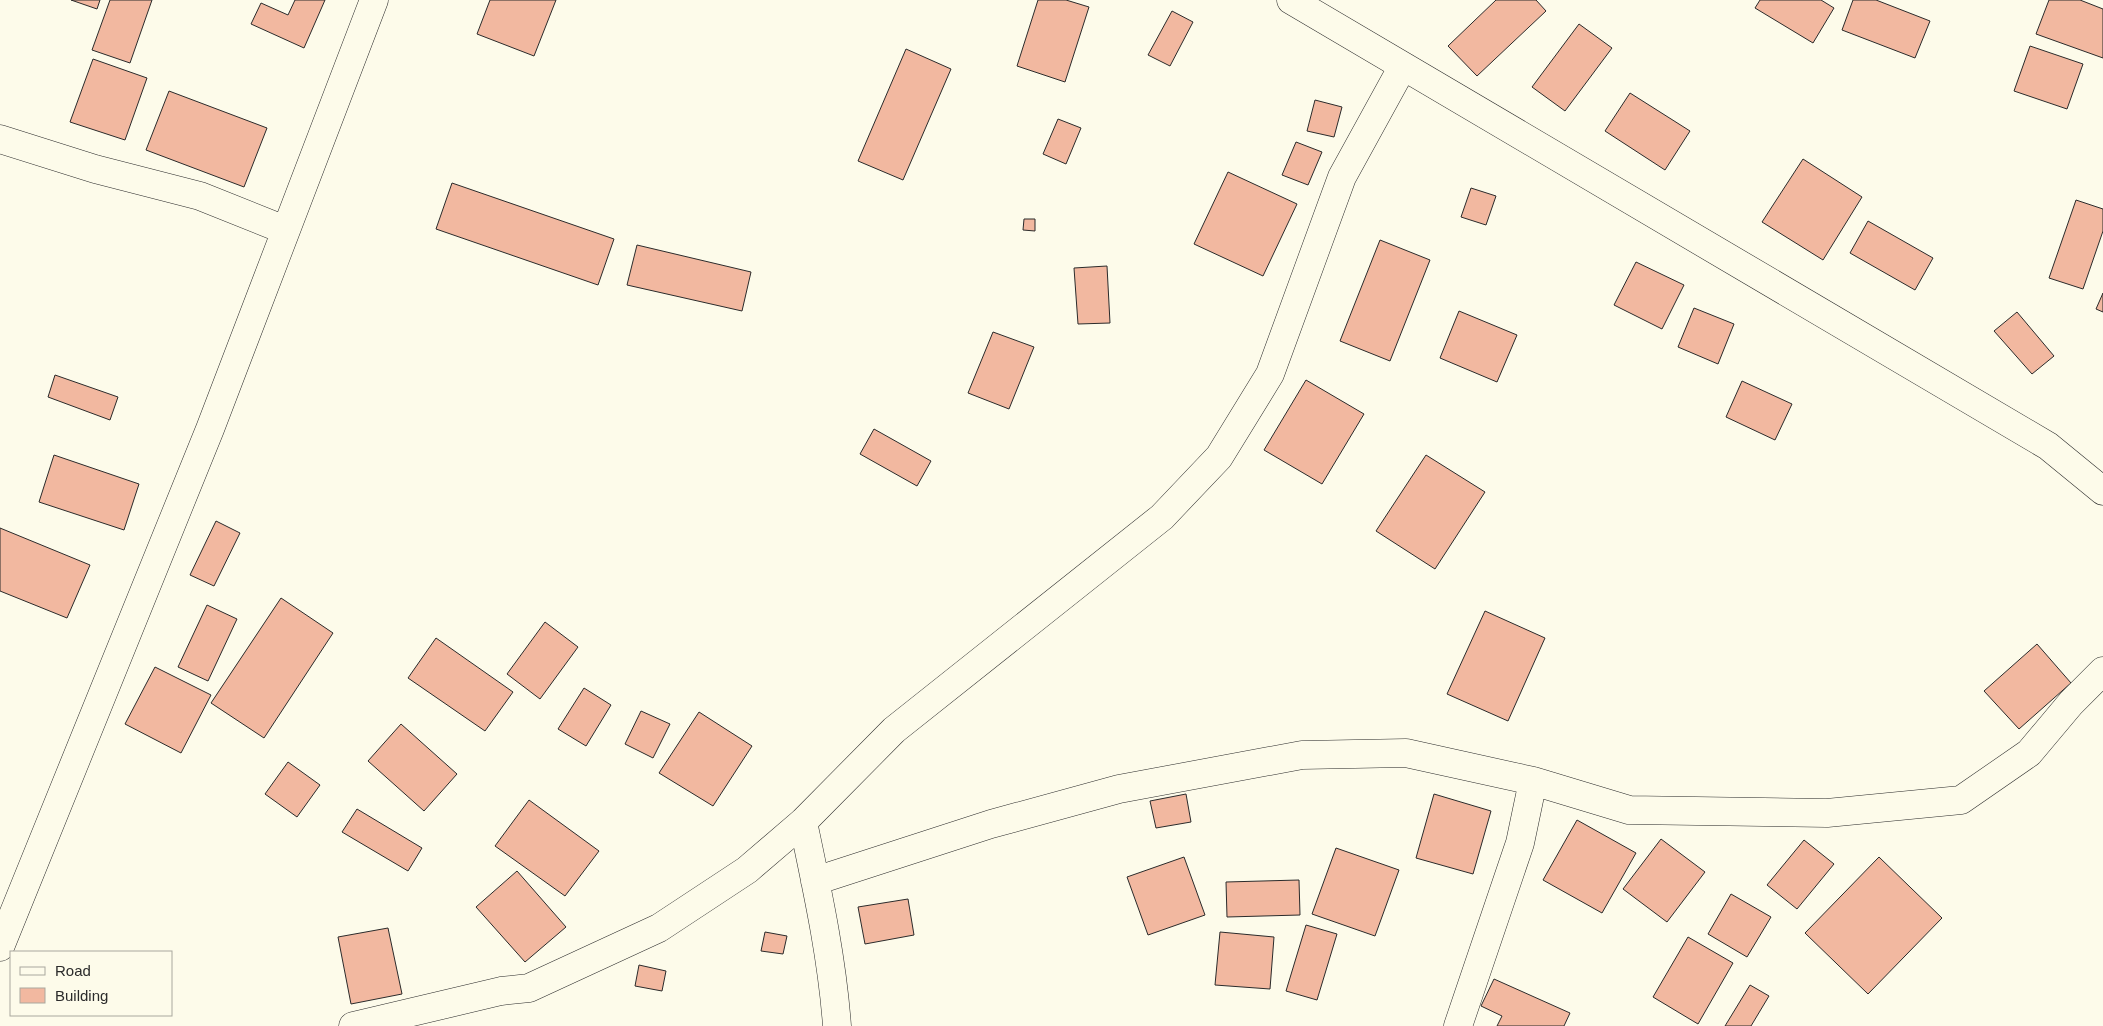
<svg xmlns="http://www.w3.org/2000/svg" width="2103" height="1026" viewBox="0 0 2103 1026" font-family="Helvetica,sans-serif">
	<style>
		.building { fill: #f2b8a0; stroke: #2b2b2b }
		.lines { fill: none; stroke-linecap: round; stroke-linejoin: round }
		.street-casing { stroke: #2b2b2b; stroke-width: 29 }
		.street { stroke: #fdfbea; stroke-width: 28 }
	</style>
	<rect width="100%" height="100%" fill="#fdfbea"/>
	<path class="building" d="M71,0h29l-3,9z
		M110,0h42l-22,63 -38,-13z
		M295,0h30l-21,48 -53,-24 10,-21 27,12z
		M490,0h66l-22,56 -57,-22z
		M1038,0h28l23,7 -24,75 -48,-16z
		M1496,0h40l10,11 -69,65 -29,-30z
		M1760,0h61l13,8 -21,35 -58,-35z
		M1853,0h23l54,21 -15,37 -73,-28z
		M2049,0h31l23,9v49l-67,-24z
		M1172,11l21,11 -23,44 -22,-11z
		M1579,24l33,24 -47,63 -33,-24z
		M2030,46l53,18 -16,45 -53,-18z
		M906,49l45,20 -48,111 -45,-19z
		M93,59l54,19 -22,62 -55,-18z
		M169,91l98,37 -23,59 -98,-37z
		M1630,93l60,38 -25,39 -60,-39z
		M1315,100l27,7 -8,30 -27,-6z
		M1058,119l23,9 -15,36 -23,-10z
		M1296,142l26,10 -14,33 -26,-10z
		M1803,159l59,38 -39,63 -61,-38z
		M1228,172l69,32 -34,72 -69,-32z
		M452,183l162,56 -16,46 -162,-56z
		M1471,188l25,8 -10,29 -25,-8z
		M2076,200l27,9v22l-20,58 -34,-11z
		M1024,219h11v12l-12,-1z
		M1868,221l65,37 -18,32 -65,-37z
		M1380,240l50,20 -40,101 -50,-20z
		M637,245l114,27 -9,39 -115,-26z
		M1636,262l48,23 -22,44 -48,-24z
		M1107,266l3,57 -32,1 -4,-56z
		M2103,293v19l-7,-3z
		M1694,308l40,16 -16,40 -40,-17z
		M1459,311l58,24 -20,47 -57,-24z
		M2017,312l37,44 -22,18 -38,-43z
		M993,332l41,15 -25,62 -41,-16z
		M55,375l63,22 -8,23 -62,-23z
		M1306,380l58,34 -42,70 -58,-34z
		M1742,381l50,23 -17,36 -49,-23z
		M874,429l57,32 -14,25 -57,-32z
		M54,455l85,29 -15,46 -85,-28z
		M1426,455l59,37 -50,77 -59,-38z
		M216,521l24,12 -26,53 -24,-11z
		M0,528l90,37 -23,53 -67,-27z
		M281,598l52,35 -69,105 -53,-35z
		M207,605l30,14 -29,62 -30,-14z
		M1485,611l60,27 -37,83 -61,-27z
		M545,622l33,25 -38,52 -33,-25z
		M436,638l77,54 -28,39 -77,-53z
		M2037,644l34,39 -52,46 -35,-38z
		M155,667l56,28 -30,58 -56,-29z
		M584,688l27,17 -25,41 -28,-17z
		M641,711l29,13 -17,34 -28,-14z
		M699,712l53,34 -39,60 -54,-33z
		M401,724l56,50 -33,37 -56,-50z
		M288,762l32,23 -23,32 -32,-23z
		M1186,794l5,28 -35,6 -6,-27z
		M1434,794l57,17 -18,63 -57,-16z
		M529,800l70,51 -34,45 -70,-50z
		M357,809l65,39 -14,23 -66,-39z
		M1577,820l59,33 -34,60 -59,-33z
		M1661,839l44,33 -38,50 -44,-33z
		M1804,840l30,24 -37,45 -30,-24z
		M1336,848l63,22 -24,66 -63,-22z
		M1184,857l21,58 -57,20 -21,-58z
		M1879,857l63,61 -74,76 -63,-61z
		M517,871l49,56 -41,35 -49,-55z
		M1299,880l1,35 -73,2 -1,-35z
		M1731,894l40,23 -24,40 -39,-23z
		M908,899l6,36 -49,9 -7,-37z
		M1306,925l31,9 -20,66 -31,-9z
		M388,928l14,66 -51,10 -13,-67z
		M765,932l22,4 -4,18 -22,-3z
		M1220,932l54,5 -4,52 -55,-4z
		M1688,937l45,26 -35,61 -45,-27z
		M639,965l27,6 -4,20 -27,-5z
		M1494,979l76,34 -6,13h-67l5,-10 -21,-10z
		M1750,985l19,11 -18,30h-26z"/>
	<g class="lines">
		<defs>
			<path id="street" d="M1291,0l757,446 55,45
				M0,139l95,30 105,27 85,34
				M803,822c14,67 29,135 34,204
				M815,881l176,-57 128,-35 183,-34 104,-2 127,28 96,29 198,3 134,-13 68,-47 42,-50 32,-32
				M0,947l210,-518 164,-429
				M353,1026l148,-35 28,-3 130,-60 88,-58 56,-48 91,-92 268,-213 57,-60 51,-83 72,-197 61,-111
				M1458,1026l62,-183 13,-62"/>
		</defs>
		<use href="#street" class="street-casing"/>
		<use href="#street" class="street"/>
	</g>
	<rect x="10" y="951" width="162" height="65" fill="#fdfbea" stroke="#a9a89e"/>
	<rect x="20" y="967" width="25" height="8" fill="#fdfbea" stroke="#a9a89e"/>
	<text x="55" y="976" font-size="15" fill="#2b2b2b">Road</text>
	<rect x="20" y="988" width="25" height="15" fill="#f2b8a0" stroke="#a9a89e"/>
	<text x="55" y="1001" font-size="15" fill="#2b2b2b">Building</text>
</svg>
